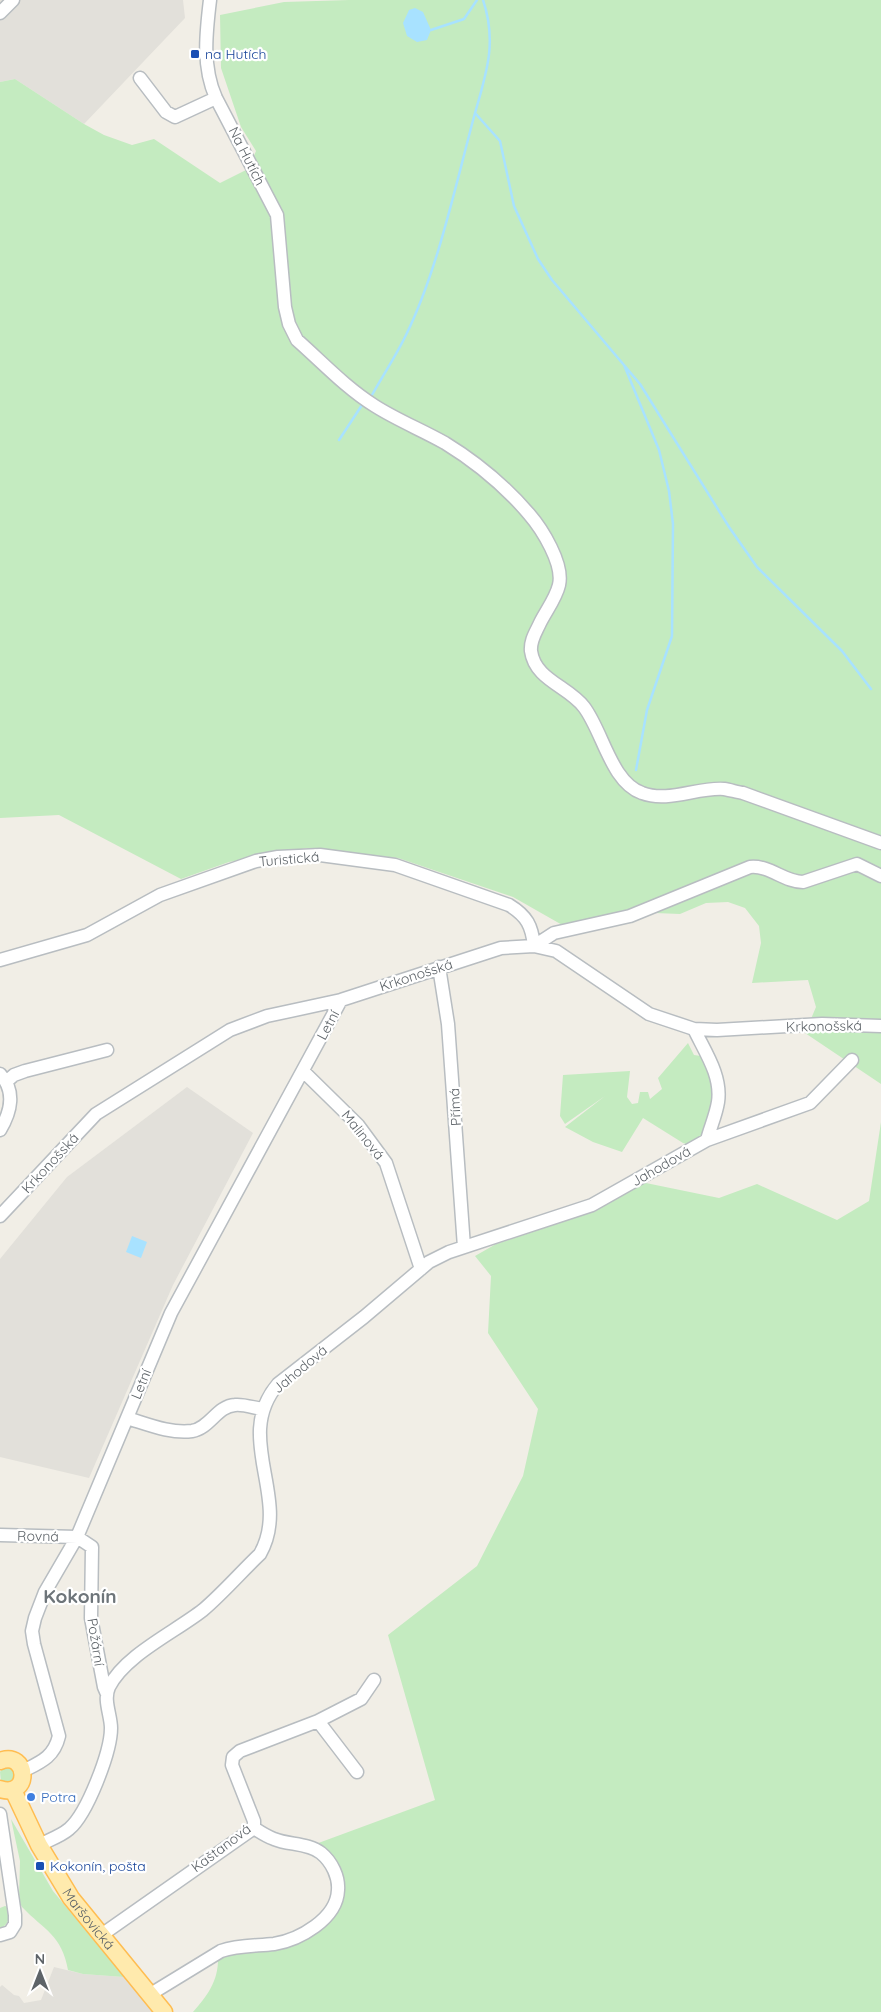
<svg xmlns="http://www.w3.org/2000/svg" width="881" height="2012" viewBox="0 0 881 2012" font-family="Quicksand,sans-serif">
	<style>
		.industrial { fill: #e2e0da }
		.green { fill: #c4ebc0 }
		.water { fill: #a8e2ff }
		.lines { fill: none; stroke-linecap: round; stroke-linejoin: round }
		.stream { stroke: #a8e2ff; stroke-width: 2.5 }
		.minor-casing { stroke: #b8bdc1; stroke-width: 15 }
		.major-casing { stroke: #ffbd51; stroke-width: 19 }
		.minor { stroke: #fff; stroke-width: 12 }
		.major { stroke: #ffeaad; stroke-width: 16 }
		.transit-dot { fill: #1a4fb4; stroke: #fff; stroke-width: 2 }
		.shop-dot { fill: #3f7fe0; stroke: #fff; stroke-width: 2 }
		.labels { text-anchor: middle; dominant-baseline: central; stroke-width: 4.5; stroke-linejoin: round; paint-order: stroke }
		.transit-label { font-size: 14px; fill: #164399; stroke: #fff; text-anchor: start }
		.street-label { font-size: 14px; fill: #5d6368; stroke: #fff }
		.shop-label { font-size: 14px; fill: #366cbe; stroke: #fff; text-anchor: start }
		.district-label { font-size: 19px; font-weight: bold; fill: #6e757a; stroke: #fff }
	</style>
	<rect width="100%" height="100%" fill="#f1eee6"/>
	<path class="industrial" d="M0,0h183l2,18 -101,106 -69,-45 -15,3z
		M187,1087l66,46 -80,152 -84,193 -89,-21v-198l67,-82z
		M54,1967l29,7 41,3 29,35h-153v-25l2,-2 12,10 5,1 5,7 17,-3z"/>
	<path class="green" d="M349,0h532v1084l-76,-51 11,-26 -8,-27 -56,3 9,-40 -2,-17 -14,-18 -17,-6 -22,1 -26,11 -50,-2 -66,14 -51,-29 -115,-39 -91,-10 -78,14 -48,17 -122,-64 -59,3v-736l15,-3 69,45 20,11 28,10 22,-6 66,44 28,-14 8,-18 -15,-24 -20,-59 -1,-53 64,-13z
		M688,1043l6,12 7,1 9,15 5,24 -13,40 -13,10 -6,-2 -40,-25 -21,34 -29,-10 -28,-15 40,-31 -40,28 -5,-8 3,-41 67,-4 -3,26 5,7 6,-1 2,-11h8l2,7 12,-10 -4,-11z
		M881,1122v890h-688c15,-17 26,-32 25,-56l9,-4 63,-5 52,-54 -29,-48 122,-45 -47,-165 89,-69 46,-90 15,-67 -50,-76 3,-57 -16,-20 21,-12 100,-33 45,-29 78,16 38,-14 80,36 32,-19z
		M11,1767l5,6 -4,10 -11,-1 -1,-10 2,-3z
		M11,1819l42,72 71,86 -41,-3 -15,-4c-6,-35 -24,-40 -46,-63l-3,-6 1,-40z
		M5,1906l3,1c1,9 2,18 -8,21v-20z"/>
	<path class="water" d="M415,8l8,4 8,18 -4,10 -10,2 -10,-6 -4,-13 6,-13z
		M132,1236l15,6 -6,16 -15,-6z"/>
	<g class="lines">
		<path class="stream" d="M483,0c14,41 4,72 -8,113l25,28 14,65 24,53 14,21 88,104 89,143 28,40 85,84 29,38
			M431,30l33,-11 13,-19
			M624,365l35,85 10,41 4,33 -1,112 -25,74 -11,60
			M372,395c11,-20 24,-39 34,-60 32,-65 50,-152 69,-222
			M339,440l23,-35"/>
		<defs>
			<path id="minor" d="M210,0c-4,33 -8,67 6,98l61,117 8,92 4,17 8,16c25,22 49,48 78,66 22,14 47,24 70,37 31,19 60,43 84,71 13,15 35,50 30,71 -3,13 -13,26 -19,38 -4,9 -10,17 -9,28 4,29 37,35 53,56 19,25 27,75 58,86 26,10 55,-6 82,-4 6,1 13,3 19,4l138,50
				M0,13l13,-13
				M140,78l26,34 9,5 41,-19
				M534,946l20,-13 76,-17 120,-49c20,-2 34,15 53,15l54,-18 24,12
				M0,960l87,-25 73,-40 96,-34 22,-4 42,-2 75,10 114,40c18,11 23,21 25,41
				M439,967l9,57 16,223
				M694,1029c11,23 28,47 24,73 -2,13 -8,26 -11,38
				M303,1071l55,54 28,38 35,106
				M0,1074c16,17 11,38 0,56
				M7,1081l7,-6 11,-4 82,-21
				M0,1216l96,-102 134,-84 37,-14 74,-16 160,-52 33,-2 22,5 93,63 45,15 23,1 105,-6 59,2
				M127,1418c20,6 44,16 65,13 18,-3 25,-25 43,-26 9,-1 19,3 27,4
				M0,1535l77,2 15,10 -1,71 13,69 3,7
				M318,1721l43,-22 13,-19
				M23,1771c18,-9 31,-14 36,-35l-25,-92 -2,-13 3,-13 10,-26 32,-55 94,-224 170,-313
				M0,1814l15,101v9l-5,8 -10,3
				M39,1845c10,-5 22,-9 30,-16 18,-15 42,-77 42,-101 0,-13 -8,-28 -2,-41 16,-32 66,-55 94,-77 20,-17 38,-38 57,-56 32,-56 -28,-116 18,-170l86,-67 65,-55 20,-10 143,-47 115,-65 103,-37 42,-43
				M100,1936l154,-108v-7l-22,-56 1,-8 7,-6 78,-30 39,51
				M149,1995l72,-44c17,-6 35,-5 53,-7 25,-4 63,-25 64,-54 1,-13 -6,-28 -17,-37 -12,-10 -33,-8 -47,-14 -8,-3 -14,-7 -20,-11"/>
			<g id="major">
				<path d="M0,1761c29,-11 31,38 0,28"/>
				<path id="s1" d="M13,1790l26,55 32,53 93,114"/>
			</g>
		</defs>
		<use href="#minor" class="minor-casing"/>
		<use href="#major" class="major-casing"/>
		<use href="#minor" class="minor"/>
		<use href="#major" class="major"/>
	</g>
	<g class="transit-dot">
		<rect x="190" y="49" width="10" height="10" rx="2.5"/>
		<rect x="35" y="1861" width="10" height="10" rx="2.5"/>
	</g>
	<circle class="shop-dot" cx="31" cy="1797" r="5"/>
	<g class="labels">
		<g class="transit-label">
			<text x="205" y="54">na Hutích</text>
			<text x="50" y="1866">Kokonín, pošta</text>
		</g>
		<g class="street-label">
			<text transform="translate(247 156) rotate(63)">Na Hutích</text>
			<text transform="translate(289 859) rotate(-5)">Turistická</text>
			<text transform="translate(416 975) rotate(-18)">Krkonošská</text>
			<text transform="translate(328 1025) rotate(-62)">Letní</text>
			<text transform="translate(824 1026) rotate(-1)">Krkonošská</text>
			<text transform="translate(455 1107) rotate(-93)">Přímá</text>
			<text transform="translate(363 1135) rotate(51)">Malinová</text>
			<text transform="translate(50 1163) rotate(-47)">Krkonošská</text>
			<text transform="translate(661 1166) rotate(-30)">Jahodová</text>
			<text transform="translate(300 1369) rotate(-40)">Jahodová</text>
			<text transform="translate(141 1384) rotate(-68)">Letní</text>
			<text transform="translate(38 1536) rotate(1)">Rovná</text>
			<text transform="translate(96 1642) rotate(81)">Požární</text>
			<text transform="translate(221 1848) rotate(-37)">Kaštanová</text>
			<text stroke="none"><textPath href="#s1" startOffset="150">Maršovická</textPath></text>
		</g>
		<g class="shop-label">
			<text x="41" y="1797">Potra</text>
		</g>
		<g class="district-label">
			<text x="80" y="1596">Kokonín</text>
		</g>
	</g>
	<g transform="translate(40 1972)" stroke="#ffffff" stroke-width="4" paint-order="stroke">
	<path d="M0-4L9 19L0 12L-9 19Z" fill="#5d6368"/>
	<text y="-8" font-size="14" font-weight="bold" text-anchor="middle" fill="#5d6368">N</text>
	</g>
</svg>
